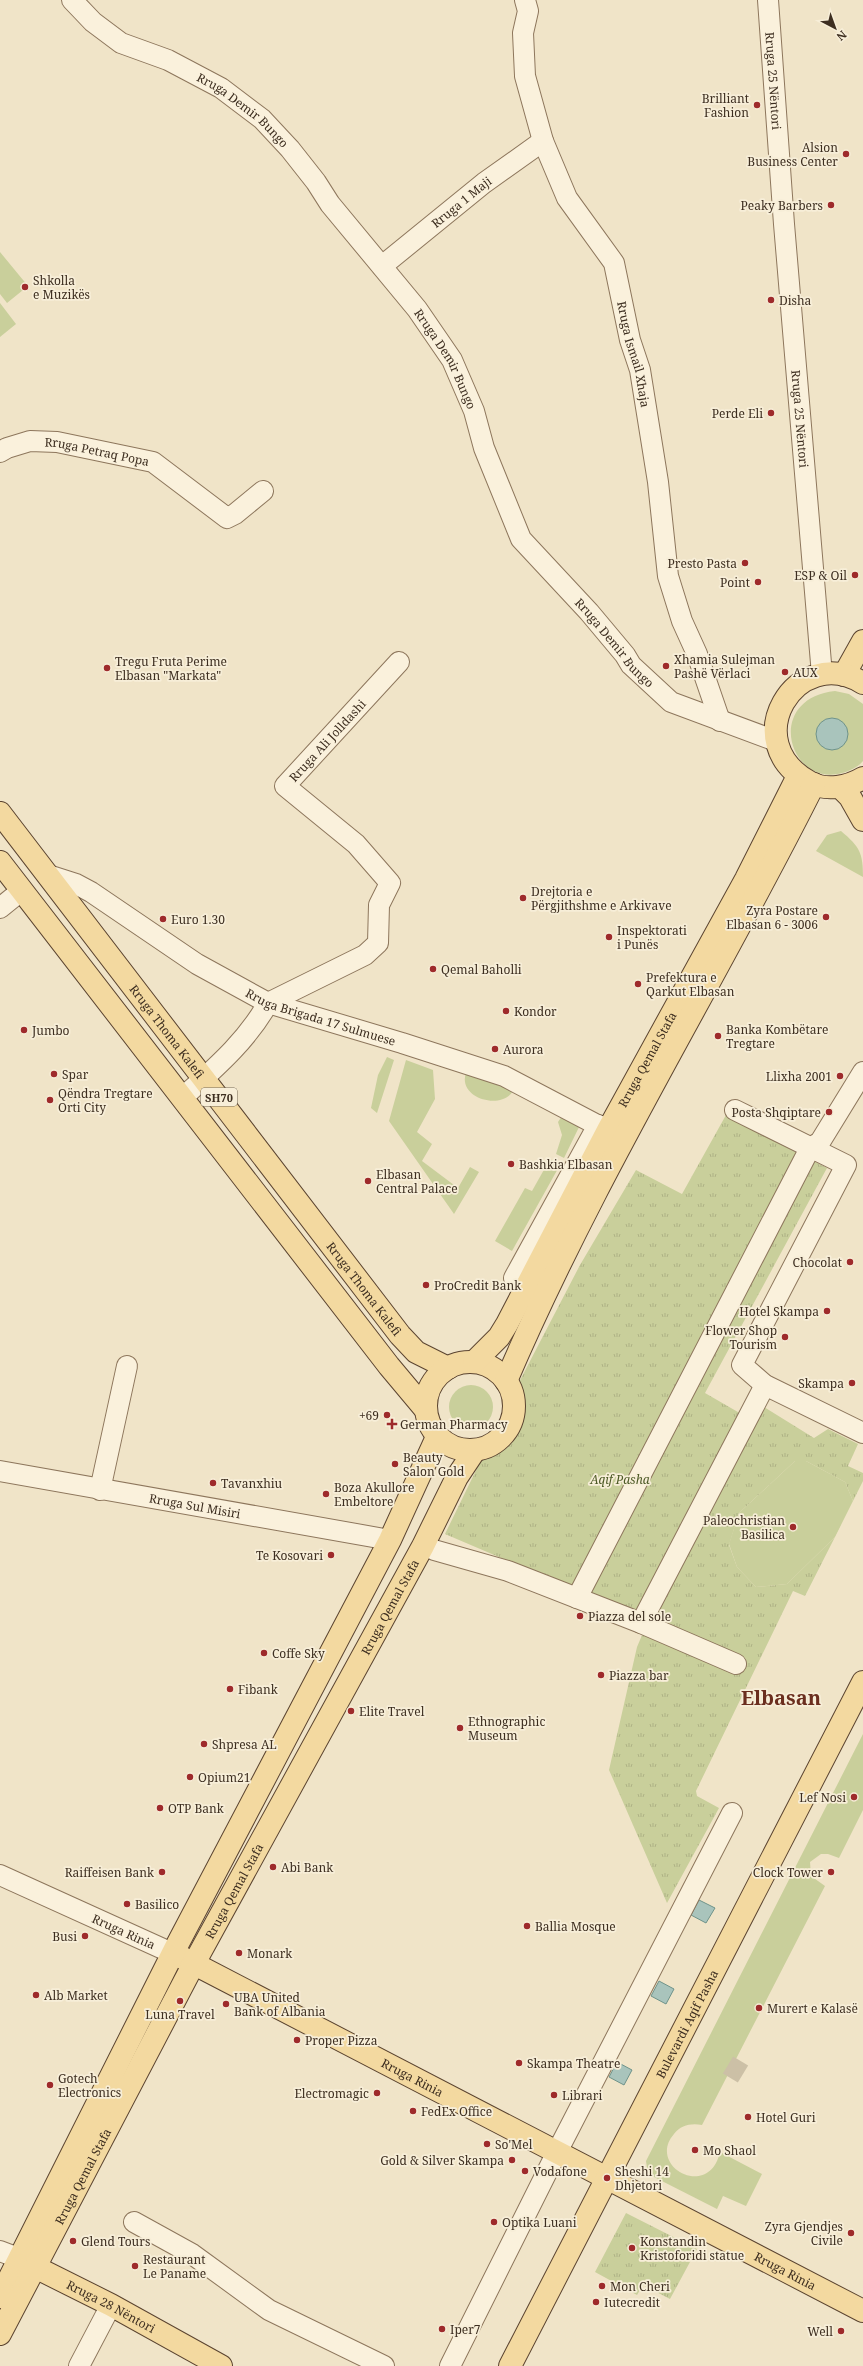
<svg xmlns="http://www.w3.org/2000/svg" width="863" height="2366" viewBox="0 0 863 2366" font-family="'Noto Serif',serif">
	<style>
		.green { fill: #c9cf9b }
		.park { fill: url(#park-tufts) }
		.water { fill: #a9c4bc; stroke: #6f938a }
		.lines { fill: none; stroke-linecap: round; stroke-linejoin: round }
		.minor-tunnel { stroke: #ccc0a6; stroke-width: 20; stroke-dasharray: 20 10; stroke-linecap: butt }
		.minor-casing { stroke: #8d765c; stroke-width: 22 }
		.major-casing { stroke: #5b4430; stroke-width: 24 }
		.minor { stroke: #faf1dc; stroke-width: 20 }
		.major { stroke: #f3d9a0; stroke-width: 22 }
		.poi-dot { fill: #9e2a2b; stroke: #f7eed8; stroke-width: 1.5 }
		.labels { text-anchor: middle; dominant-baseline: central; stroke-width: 3.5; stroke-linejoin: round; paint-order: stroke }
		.shield { fill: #f7eed8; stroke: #756857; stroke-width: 1 }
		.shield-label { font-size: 11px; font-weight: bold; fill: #3d2e20 }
		.street-label { font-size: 12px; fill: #3d2e20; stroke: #f7eed8 }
		.poi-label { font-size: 12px; fill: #3d2e20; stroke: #f7eed8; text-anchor: start }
		.park-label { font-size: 12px; font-style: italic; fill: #4d5a26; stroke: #f7eed8 }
		.town-label { font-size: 20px; font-weight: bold; fill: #6b2e1e; stroke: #f7eed8 }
	</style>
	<defs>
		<pattern id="park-tufts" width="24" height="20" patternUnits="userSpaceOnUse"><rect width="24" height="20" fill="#c9cf9b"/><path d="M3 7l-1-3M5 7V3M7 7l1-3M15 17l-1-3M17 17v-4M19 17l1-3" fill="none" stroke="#aeb285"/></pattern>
	</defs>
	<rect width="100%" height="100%" fill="#f0e4c8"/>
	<path class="green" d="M0,252l28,34 -21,17 -7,-9z
		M0,303l16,21 -16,13z
		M835,691l14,3 14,10v57c-5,6 -13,10 -21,12 -53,15 -79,-74 -7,-82z
		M841,831c19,16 22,22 22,46l-47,-26 11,-16z
		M387,1057l7,3 -17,53 -6,-5 7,-33z
		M406,1060l27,10 2,29 -18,33 15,12 -10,17 36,27 12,-21 9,5 -25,42 -65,-93z
		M466,1073l47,18c-12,20 -56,7 -47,-18z
		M562,1116l18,9 -16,33 -8,-4 6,-19 -4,-13z
		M550,1159l10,6 -48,86 -17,-10 30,-53 7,3z
		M449 1407a22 22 0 1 1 44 0a22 22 0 1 1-44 0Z
		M795,1461h11l39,21 8,19 -18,36 -48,47 -31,3 -19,-20 -8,-23 10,-31z
		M863,1734v76l-24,48 -11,-4h-7l-11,8 1,14 14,10 -123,239c-11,-2 -21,0 -28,9 -28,32 35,67 46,18l42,22 -16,32 -23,-10 -6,13 -65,-33 -5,-8 -1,-7z"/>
	<path class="park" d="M726,1115l101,53 -122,225 45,26 9,-15 55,34 14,-9 30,15 -10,22 15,7v8l-10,20 -8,-19 -39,-21h-11l-56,52 -10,32 8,22 19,20 31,-3 48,-47 -30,59 -12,-5 -97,200 1,5 22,12 -52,95 -58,-133 28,-123 11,-26 -203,-87 37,-76 21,-14 16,-31 -3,-25 64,-123 56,-95 46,24z
		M626,2213l71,36 -27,50 -27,-14 -6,10 -42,-23z"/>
	<path class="water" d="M816 734a16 16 0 1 1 32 0a16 16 0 1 1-32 0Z
		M699,1900l16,8 -9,15 -15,-8z
		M659,1981l15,8 -8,15 -15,-8z
		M617,2062l15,8 -8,15 -15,-8z"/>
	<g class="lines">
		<path class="minor-tunnel" d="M728,2065l15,9"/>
		<defs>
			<g id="minor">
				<path id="s1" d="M72,0l21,22 28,21 47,17 53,28 41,31 28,30 26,33 14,22 87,105 35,51 22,51 10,37 37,91 68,73 36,43 6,10 40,37 105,39"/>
				<path id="s2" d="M525,0l3,11 -5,22 2,43 18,65 24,57 47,65 16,77 10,30 18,112 10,94 14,45 15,33 23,67"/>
				<path id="s3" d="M768,0l16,224 38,451"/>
				<path id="s4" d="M382,266l102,-83 59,-42"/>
				<path id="s5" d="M0,452l7,-4 23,-7 27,1 96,20 74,56 8,-4 28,-23"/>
				<path id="s6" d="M48,875l28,9 15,8 106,72 71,39 134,40 102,33 118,62"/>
				<path d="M0,908l21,-17"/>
				<path id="s7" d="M268,1003l97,-48 13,-12 1,-38 11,-22 -34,-39 -71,-58 114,-124"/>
				<path d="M182,1098c32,-29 65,-57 86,-95"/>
				<path d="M735,1110l111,55 -104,200 23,20 98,48"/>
				<path d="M514,1278l84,-153"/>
				<path id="s8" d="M0,1471l390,69"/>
				<path d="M100,1490l27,-124"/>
				<path d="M434,1550l74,21 133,52 95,41"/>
				<path d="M577,1598l233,-450 10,-6 43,-70"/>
				<path d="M641,1623l124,-238"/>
				<path id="s9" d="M0,1875l172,78"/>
				<path d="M134,2222l58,32 77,56 115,56"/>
				<path d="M0,2251l21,8"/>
				<path d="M79,2366l32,-61"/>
				<path d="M450,2366l107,-214 175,-339"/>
			</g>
			<g id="major">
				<path d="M844,675l19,-34"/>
				<path d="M863,683c-67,-41 -128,60 -52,100 16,8 37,4 52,-5"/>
				<path d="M840,787l10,10 13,23"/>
				<path id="s10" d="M0,813l400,522 16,17 32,16"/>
				<path d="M0,862l389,504 36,43"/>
				<circle cx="470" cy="1406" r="44"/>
				<path id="s11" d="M474,1362l25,-25 8,-13 101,-194 138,-251 52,-103"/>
				<path d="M506,1381c88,-206 208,-397 308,-597"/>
				<path id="s12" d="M181,1957l682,354"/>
				<path id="s13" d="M23,2261l88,44 110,61"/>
				<path d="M0,2297l176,-350 214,-407 47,-103"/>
				<path id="s14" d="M0,2334l191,-365 232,-423 34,-69 18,-27"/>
				<path id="s15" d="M510,2366l353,-684"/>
			</g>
		</defs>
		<use href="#minor" class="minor-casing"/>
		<use href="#major" class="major-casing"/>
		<use href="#minor" class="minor"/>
		<use href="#major" class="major"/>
	</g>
	<g class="poi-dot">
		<circle cx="757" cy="105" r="4"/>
		<circle cx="846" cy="154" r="4"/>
		<circle cx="831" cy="205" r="4"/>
		<circle cx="25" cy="287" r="4"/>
		<circle cx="771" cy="300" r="4"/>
		<circle cx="771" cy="413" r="4"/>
		<circle cx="745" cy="563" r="4"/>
		<circle cx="855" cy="575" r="4"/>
		<circle cx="758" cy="582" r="4"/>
		<circle cx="666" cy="666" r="4"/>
		<circle cx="107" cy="668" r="4"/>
		<circle cx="785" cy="672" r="4"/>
		<circle cx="523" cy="898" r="4"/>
		<circle cx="826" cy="917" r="4"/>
		<circle cx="163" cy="919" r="4"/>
		<circle cx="609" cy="937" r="4"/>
		<circle cx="433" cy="969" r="4"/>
		<circle cx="638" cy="984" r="4"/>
		<circle cx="506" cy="1011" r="4"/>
		<circle cx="24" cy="1030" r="4"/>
		<circle cx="718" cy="1036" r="4"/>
		<circle cx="495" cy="1049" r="4"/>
		<circle cx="54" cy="1074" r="4"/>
		<circle cx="840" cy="1076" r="4"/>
		<circle cx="50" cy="1100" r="4"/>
		<circle cx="829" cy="1112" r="4"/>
		<circle cx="511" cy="1164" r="4"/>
		<circle cx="368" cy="1181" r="4"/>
		<circle cx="850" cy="1262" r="4"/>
		<circle cx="426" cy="1285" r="4"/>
		<circle cx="827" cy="1311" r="4"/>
		<circle cx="785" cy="1337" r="4"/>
		<circle cx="852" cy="1383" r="4"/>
		<circle cx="387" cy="1415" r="4"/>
		<path d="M390 1418h4v4h4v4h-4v4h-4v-4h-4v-4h4z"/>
		<circle cx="395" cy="1464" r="4"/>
		<circle cx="213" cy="1483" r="4"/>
		<circle cx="326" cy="1494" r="4"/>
		<circle cx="793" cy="1527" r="4"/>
		<circle cx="331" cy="1555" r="4"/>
		<circle cx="580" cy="1616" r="4"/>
		<circle cx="264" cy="1653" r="4"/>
		<circle cx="601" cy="1675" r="4"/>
		<circle cx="230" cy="1689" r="4"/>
		<circle cx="351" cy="1711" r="4"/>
		<circle cx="460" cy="1728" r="4"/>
		<circle cx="204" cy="1744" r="4"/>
		<circle cx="190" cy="1777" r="4"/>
		<circle cx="854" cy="1797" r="4"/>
		<circle cx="160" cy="1808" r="4"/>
		<circle cx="273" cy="1867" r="4"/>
		<circle cx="162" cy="1872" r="4"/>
		<circle cx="831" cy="1872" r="4"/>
		<circle cx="127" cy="1904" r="4"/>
		<circle cx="527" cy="1926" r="4"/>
		<circle cx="85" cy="1936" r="4"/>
		<circle cx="239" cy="1953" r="4"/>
		<circle cx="36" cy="1995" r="4"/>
		<circle cx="180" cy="2001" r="4"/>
		<circle cx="226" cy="2004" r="4"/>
		<circle cx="759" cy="2008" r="4"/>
		<circle cx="297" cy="2040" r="4"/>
		<circle cx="519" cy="2063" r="4"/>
		<circle cx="50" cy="2085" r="4"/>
		<circle cx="377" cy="2093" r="4"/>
		<circle cx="554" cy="2095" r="4"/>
		<circle cx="413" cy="2111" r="4"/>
		<circle cx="748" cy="2117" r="4"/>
		<circle cx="487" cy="2144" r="4"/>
		<circle cx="695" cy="2150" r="4"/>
		<circle cx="512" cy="2160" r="4"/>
		<circle cx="525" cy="2171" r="4"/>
		<circle cx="607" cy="2178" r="4"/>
		<circle cx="494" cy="2222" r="4"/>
		<circle cx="851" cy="2233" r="4"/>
		<circle cx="73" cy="2241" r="4"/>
		<circle cx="632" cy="2248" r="4"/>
		<circle cx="135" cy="2266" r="4"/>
		<circle cx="602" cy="2286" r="4"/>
		<circle cx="596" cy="2302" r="4"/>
		<circle cx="442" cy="2329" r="4"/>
		<circle cx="841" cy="2331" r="4"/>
	</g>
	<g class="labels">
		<rect class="shield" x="201" y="1088" width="36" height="18" rx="3"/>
		<g class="shield-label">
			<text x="219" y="1097">SH70</text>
		</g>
		<g class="street-label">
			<text stroke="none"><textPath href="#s3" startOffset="81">Rruga 25 Nëntori</textPath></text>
			<text stroke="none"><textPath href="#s1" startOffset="206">Rruga Demir Bungo</textPath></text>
			<text stroke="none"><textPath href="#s4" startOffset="102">Rruga 1 Maji</textPath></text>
			<text stroke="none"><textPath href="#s2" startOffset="380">Rruga Ismail Xhaja</textPath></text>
			<text stroke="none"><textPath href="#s1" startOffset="530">Rruga Demir Bungo</textPath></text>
			<text stroke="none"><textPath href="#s3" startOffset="420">Rruga 25 Nëntori</textPath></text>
			<text stroke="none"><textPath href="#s5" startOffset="100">Rruga Petraq Popa</textPath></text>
			<text stroke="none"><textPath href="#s1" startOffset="866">Rruga Demir Bungo</textPath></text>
			<text stroke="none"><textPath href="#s7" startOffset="394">Rruga Ali Jolldashi</textPath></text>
			<text stroke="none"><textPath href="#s6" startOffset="310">Rruga Brigada 17 Sulmuese</textPath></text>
			<text stroke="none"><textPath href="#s10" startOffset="275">Rruga Thoma Kalefi</textPath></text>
			<text stroke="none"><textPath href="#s11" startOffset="350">Rruga Qemal Stafa</textPath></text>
			<text stroke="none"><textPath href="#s10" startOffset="599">Rruga Thoma Kalefi</textPath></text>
			<text stroke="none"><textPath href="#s8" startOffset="198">Rruga Sul Misiri</textPath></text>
			<text stroke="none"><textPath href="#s14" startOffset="825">Rruga Qemal Stafa</textPath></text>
			<text stroke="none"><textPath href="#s14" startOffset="501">Rruga Qemal Stafa</textPath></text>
			<text stroke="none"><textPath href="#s9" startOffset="136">Rruga Rinia</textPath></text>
			<text stroke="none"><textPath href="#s15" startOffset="385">Bulevardi Aqif Pasha</textPath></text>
			<text stroke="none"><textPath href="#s12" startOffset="261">Rruga Rinia</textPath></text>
			<text stroke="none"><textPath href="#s14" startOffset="178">Rruga Qemal Stafa</textPath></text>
			<text stroke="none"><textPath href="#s12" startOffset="681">Rruga Rinia</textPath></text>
			<text stroke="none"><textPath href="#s13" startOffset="99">Rruga 28 Nëntori</textPath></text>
		</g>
		<g class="poi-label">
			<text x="749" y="98" text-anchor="end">Brilliant<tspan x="749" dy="14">Fashion</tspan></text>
			<text x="838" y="147" text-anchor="end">Alsion<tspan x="838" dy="14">Business Center</tspan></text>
			<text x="823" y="205" text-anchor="end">Peaky Barbers</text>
			<text x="33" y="280">Shkolla<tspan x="33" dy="14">e Muzikës</tspan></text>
			<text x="779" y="300">Disha</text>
			<text x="763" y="413" text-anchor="end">Perde Eli</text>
			<text x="737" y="563" text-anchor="end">Presto Pasta</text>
			<text x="847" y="575" text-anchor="end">ESP &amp; Oil</text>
			<text x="750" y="582" text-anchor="end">Point</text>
			<text x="674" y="659">Xhamia Sulejman<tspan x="674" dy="14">Pashë Vërlaci</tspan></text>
			<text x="115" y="661">Tregu Fruta Perime<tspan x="115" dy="14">Elbasan "Markata"</tspan></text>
			<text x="793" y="672">AUX</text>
			<text x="531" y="891">Drejtoria e<tspan x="531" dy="14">Përgjithshme e Arkivave</tspan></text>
			<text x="818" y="910" text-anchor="end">Zyra Postare<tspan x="818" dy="14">Elbasan 6 - 3006</tspan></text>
			<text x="171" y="919">Euro 1.30</text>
			<text x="617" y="930">Inspektorati<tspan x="617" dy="14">i Punës</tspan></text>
			<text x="441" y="969">Qemal Baholli</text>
			<text x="646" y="977">Prefektura e<tspan x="646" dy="14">Qarkut Elbasan</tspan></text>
			<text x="514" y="1011">Kondor</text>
			<text x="726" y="1029">Banka Kombëtare<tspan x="726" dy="14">Tregtare</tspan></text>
			<text x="32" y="1030">Jumbo</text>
			<text x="503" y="1049">Aurora</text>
			<text x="62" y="1074">Spar</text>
			<text x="832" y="1076" text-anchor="end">Llixha 2001</text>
			<text x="58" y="1093">Qëndra Tregtare<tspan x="58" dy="14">Orti City</tspan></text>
			<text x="821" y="1112" text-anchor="end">Posta Shqiptare</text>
			<text x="519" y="1164">Bashkia Elbasan</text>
			<text x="376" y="1174">Elbasan<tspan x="376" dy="14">Central Palace</tspan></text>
			<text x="842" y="1262" text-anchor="end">Chocolat</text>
			<text x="434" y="1285">ProCredit Bank</text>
			<text x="819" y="1311" text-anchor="end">Hotel Skampa</text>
			<text x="777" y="1330" text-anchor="end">Flower Shop<tspan x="777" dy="14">Tourism</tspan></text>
			<text x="844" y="1383" text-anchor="end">Skampa</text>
			<text x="379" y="1415" text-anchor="end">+69</text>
			<text x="400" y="1424">German Pharmacy</text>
			<text x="403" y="1457">Beauty<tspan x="403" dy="14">Salon Gold</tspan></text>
			<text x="221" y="1483">Tavanxhiu</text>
			<text x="334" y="1487">Boza Akullore<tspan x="334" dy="14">Embeltore</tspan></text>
			<text x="785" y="1520" text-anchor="end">Paleochristian<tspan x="785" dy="14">Basilica</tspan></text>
			<text x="323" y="1555" text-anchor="end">Te Kosovari</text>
			<text x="588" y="1616">Piazza del sole</text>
			<text x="272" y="1653">Coffe Sky</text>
			<text x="609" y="1675">Piazza bar</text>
			<text x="238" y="1689">Fibank</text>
			<text x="359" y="1711">Elite Travel</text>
			<text x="468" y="1721">Ethnographic<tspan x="468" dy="14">Museum</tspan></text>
			<text x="212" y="1744">Shpresa AL</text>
			<text x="198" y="1777">Opium21</text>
			<text x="846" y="1797" text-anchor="end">Lef Nosi</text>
			<text x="168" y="1808">OTP Bank</text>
			<text x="281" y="1867">Abi Bank</text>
			<text x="154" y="1872" text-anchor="end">Raiffeisen Bank</text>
			<text x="823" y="1872" text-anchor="end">Clock Tower</text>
			<text x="135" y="1904">Basilico</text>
			<text x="535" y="1926">Ballia Mosque</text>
			<text x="77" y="1936" text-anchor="end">Busi</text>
			<text x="247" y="1953">Monark</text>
			<text x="44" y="1995">Alb Market</text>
			<text x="234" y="1997">UBA United<tspan x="234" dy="14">Bank of Albania</tspan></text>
			<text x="767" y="2008">Murert e Kalasë</text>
			<text x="180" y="2014" text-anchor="middle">Luna Travel</text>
			<text x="305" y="2040">Proper Pizza</text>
			<text x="527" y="2063">Skampa Theatre</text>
			<text x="58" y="2078">Gotech<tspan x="58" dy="14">Electronics</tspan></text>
			<text x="369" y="2093" text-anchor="end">Electromagic</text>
			<text x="562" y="2095">Librari</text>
			<text x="421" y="2111">FedEx Office</text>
			<text x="756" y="2117">Hotel Guri</text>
			<text x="495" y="2144">So'Mel</text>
			<text x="703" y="2150">Mo Shaol</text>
			<text x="504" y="2160" text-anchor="end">Gold &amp; Silver Skampa</text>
			<text x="533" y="2171">Vodafone</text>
			<text x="615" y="2171">Sheshi 14<tspan x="615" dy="14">Dhjetori</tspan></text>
			<text x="502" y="2222">Optika Luani</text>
			<text x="843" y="2226" text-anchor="end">Zyra Gjendjes<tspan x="843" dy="14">Civile</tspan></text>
			<text x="81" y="2241">Glend Tours</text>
			<text x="640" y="2241">Konstandin<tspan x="640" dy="14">Kristoforidi statue</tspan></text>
			<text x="143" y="2259">Restaurant<tspan x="143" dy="14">Le Paname</tspan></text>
			<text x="610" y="2286">Mon Cheri</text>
			<text x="604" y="2302">Iutecredit</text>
			<text x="450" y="2329">Iper7</text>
			<text x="833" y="2331" text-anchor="end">Well</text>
		</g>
		<g class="park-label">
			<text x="620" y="1479">Aqif Pasha</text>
		</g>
		<g class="town-label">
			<text x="781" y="1697">Elbasan</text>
		</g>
	</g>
	<g transform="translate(835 28) rotate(139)" stroke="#f7eed8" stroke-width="3" paint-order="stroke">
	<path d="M0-3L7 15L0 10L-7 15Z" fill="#3d2e20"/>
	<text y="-6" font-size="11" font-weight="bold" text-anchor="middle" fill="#3d2e20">N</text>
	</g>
</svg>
